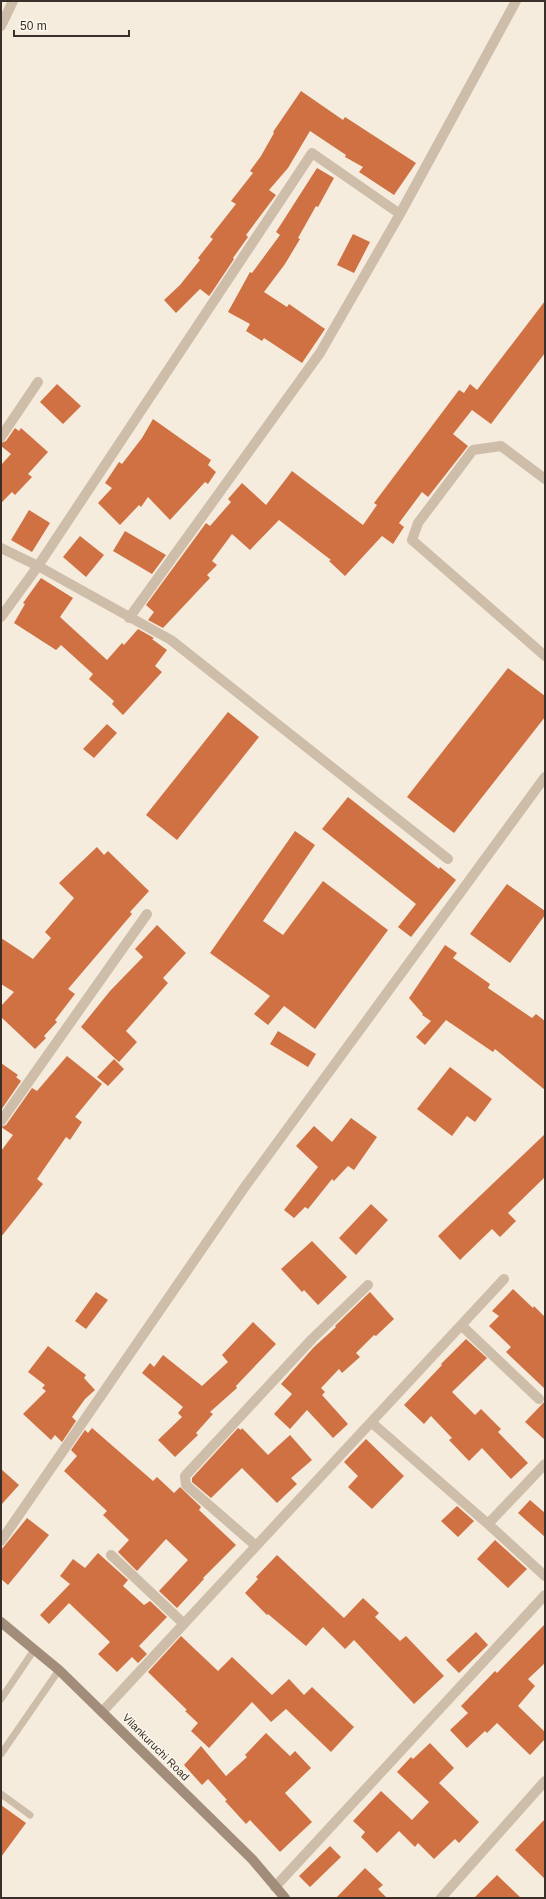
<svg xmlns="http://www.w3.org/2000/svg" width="546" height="1899" viewBox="0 0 546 1899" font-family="Arial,sans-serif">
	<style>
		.building { fill: #cf7142 }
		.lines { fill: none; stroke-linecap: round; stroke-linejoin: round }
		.lane { stroke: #cebda9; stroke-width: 7 }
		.street { stroke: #cebda9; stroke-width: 10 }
		.secondary { stroke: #a28c7a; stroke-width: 10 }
		.labels { text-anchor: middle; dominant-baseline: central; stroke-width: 3; stroke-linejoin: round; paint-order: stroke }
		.street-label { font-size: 11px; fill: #3b3029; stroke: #fbf6eb }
	</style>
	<rect width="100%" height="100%" fill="#f5ecde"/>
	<path class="building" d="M301,91l42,29 2,-3 71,46 -22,32 -35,-23 4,-5 -18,-10 1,-2 -36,-24 -22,37 -19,22 7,5 -30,40 2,2 -15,21 1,1 -22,33 -3,4 -9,-7 -24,24 -12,-13 16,-15 20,-25 -2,-2 15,-19 -3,-2 26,-33 -5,-3 22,-28 -3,-2 11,-15 13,-23 -1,-1z
		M317,168l17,10 -16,29 -2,-1 -18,32 2,1 -15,25 -21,28 23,15 2,-3 36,25 -23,34 -38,-25 -2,3 -16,-10 4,-7 -22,-12 22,-40 2,1 28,-38 -4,-3z
		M353,234l17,8 -16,31 -17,-8z
		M545,301v52l-54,71 -19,-14 -19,24 15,12 -40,51 -6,-5 -23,31 5,4 -11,17 -11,-8 -37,40 -16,-15 2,-1 -52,-40 -29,30 -18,-16 -20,27 5,4 -10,10 3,3 -47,50 -15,-8 6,-8 -8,-7 60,-82 4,3 21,-24 -3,-3 14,-16 24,22 26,-34 71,54 14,-20 -3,-2 85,-113 5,3 6,-9 7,6z
		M57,384l24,22 -18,18 -23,-22z
		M153,419l58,41 -3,5 8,7 -8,12 -3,-2 -35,38 -22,-23 -7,10 -2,-2 -19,20 -22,-22 14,-15 -7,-5 14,-21 3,2 20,-26z
		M15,428l4,3 2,-3 27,24 -20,22 4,3 -17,18 -3,-3 -11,11v-38l10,-11 -10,-8v-3l5,-2z
		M29,510l21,13 -18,29 -21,-12z
		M125,531l41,24 -14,19 -39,-23z
		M80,536l24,19 -18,22 -23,-20z
		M41,578l32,20 -13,19 47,43 15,-17 2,2 14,-16 16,9 -2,1 15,11 -12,16 7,6 -39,43 -11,-11 2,-3 -25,-22 4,-5 -32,-29 -5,5 -42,-27 11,-19 -2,-1z
		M508,668l37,28v21l-91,116 -47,-36z
		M228,712l31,25 -82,103 -31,-25z
		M107,724l10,9 -23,25 -11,-9z
		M348,797l91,72 1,-2 16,13 -45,57 -13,-10 18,-23 -94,-75z
		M295,831l20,14 -52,76 20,14 40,-54 65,49 -73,99 -31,-23 -16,19 -14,-11 16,-18 -60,-43z
		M97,847l7,8 4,-4 41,40 -19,21 2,2 -64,75 7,5 -20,26 2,2 -13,14 2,2 -11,11 -34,-32v-11l13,-14 -13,-8v-46l32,21 18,-21 -6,-6 29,-34 -15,-15z
		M507,884l38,27v4l-35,48 -40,-29z
		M157,925l29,28 -23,25 5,5 -42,48 11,11 -18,20 -38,-35 29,-36 33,-34 -8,-8z
		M445,945l12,8 -4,5 37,26 -2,4 44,30 4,-4 9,7v69l-50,-41 -2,3 -47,-32 -21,25 -9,-8 15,-16 -9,-6 1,-1 -14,-16z
		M278,1031l38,23 -8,13 -38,-23z
		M67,1056l35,28 -27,33 7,5 -12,18 -4,-3 -29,42 6,5 -42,53v-86l12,-16 -12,-8 5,-2 26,-37 5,3z
		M114,1059l10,10 -16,17 -11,-9z
		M1,1063l17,12 -2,2 5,4 -20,29z
		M450,1067l42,32 -17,23 -8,-6 -15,20 -35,-27z
		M351,1118l26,19 -23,33 -6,-4 -14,15 -2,-2 -24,30 -3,-2 -11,11 -10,-8 34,-43 -22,-21 18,-20 18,16z
		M545,1134v43l-37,36 8,8 -16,16 -8,-8 -32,31 -22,-24z
		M371,1204l17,16 -32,35 -17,-17z
		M312,1241l35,36 -29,28 -14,-15 -2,2 -21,-23z
		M513,1289l20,19 1,-2 11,11v72l-39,-37 5,-5 -22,-21 10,-10 -7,-5z
		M96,1292l12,8 -22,29 -11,-8z
		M370,1292l24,27 -18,17 -2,-1 -18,18 4,4 -18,16 -3,-4 -18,19 4,4 -3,3 26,29 -15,14 -26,-28 -17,19 -16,-15 18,-20 -11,-10 33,-37 22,-20 -1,-1z
		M253,1322l23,22 -40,42 1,2 -27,24 3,2 -17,19 2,2 -23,22 -17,-17 24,-23 -4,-4 5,-6 -41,-34 8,-10 4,4 9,-12 39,31 26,-24 -6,-7z
		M466,1339l21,19 -35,34 23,23 6,-6 20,20 -3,3 30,31 -17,16 -29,-31 -13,13 -20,-21 3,-2 -21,-22 -7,8 -20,-19 38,-40 -1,-1z
		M48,1346l38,29 -2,3 11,12 -10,9 -13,18 4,4 -14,21 -7,-7 -4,5 -28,-26 23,-23 -4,-3 3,-3 -17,-13z
		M545,1401v39l-20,-18z
		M92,1428l61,53 4,-4 17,16 6,-6 21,20 -2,3 37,35 -33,33 1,1 -27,29 -18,-17 29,-31 -22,-21 -29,32 -19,-19 11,-12 -26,-25 4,-4 -43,-40 13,-15 -6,-6 14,-20 3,3z
		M238,1428l3,2 1,-2 26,27 22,-20 22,25 -21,18 6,6 -20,19 -35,-35 -31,30 -19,-16v-4z
		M366,1439l38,37 -32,33 -24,-22 10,-11 -14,-14z
		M1,1469l18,16 -18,20z
		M530,1500l15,13v24l-27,-24z
		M457,1506l17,15 -16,16 -17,-16z
		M27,1518l22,17 -41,50 -7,-6v-29z
		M495,1540l32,29 -19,19 -31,-29z
		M98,1553l30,27 -5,6 21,19 6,-4 17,16 -28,29 8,8 -9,9 -6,-6 -15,15 -19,-18 12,-12 -41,-39 -20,21 -9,-9 30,-31 -10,-8 13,-17 12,9z
		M277,1555l67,63 19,-20 16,15 -4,4 25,24 6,-5 38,40 -30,28 -60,-64 -9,9 -22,-22 -17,19 -38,-32 -1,1 -22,-22 13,-14 -2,-2z
		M545,1624v39l-17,16 7,7 -17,20 27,26v7l-15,16 -33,-32 -10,10 -2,-2 -18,17 -17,-18 18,-17 -7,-7 34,-35 2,2z
		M476,1632l12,13 -29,28 -13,-13z
		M181,1636l37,35 14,-14 40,38 17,-16 15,16 8,-8 42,40 -23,25 -45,-43 -15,13 -19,-20 -43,46 -18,-17 7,-8 -13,-12 2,-1 -39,-38z
		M266,1733l24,23 5,-5 16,17 -26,25 27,29 -32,30 -30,-32 -4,4 -21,-23 2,-1 -19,-21 -6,6 -18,-20 17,-19 25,30 21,-19 -2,-2z
		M430,1743l24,25 -15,15 40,39 -20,21 -4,-4 -21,20 -16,-16 -3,4 -16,-16 -22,22 -16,-16 4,-5 -12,-11 28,-30 31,29 17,-18 -32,-30 14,-15 2,2z
		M1,1805l25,18 -25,34z
		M545,1819v60l-30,-29z
		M330,1846l11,11 -31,30 -11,-11z
		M365,1868l18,17 -5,4 9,9h-51z
		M497,1875l24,23h-47z"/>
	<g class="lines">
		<path class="lane" d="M1,1699l33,-49
			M1,1754l58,-84
			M1,1794l29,21"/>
		<path class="street" d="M1,26l12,-25
			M1,437l37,-55
			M545,479l-44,-33 -28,4 -55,73 -6,17 133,116
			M1,548l37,18 133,74 277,219
			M1,617l37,-51 274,-413 88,61
			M129,618l191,-265 80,-139 116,-213
			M1,1121l146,-207
			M461,1325l78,74
			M371,1422l117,102
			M545,1464l-57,60 57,52
			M1,1541l243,-353 301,-411
			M256,1546l-70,-61 -1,-9 127,-137 56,-54
			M111,1555l73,69
			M102,1712l402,-433
			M275,1887l270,-292
			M441,1898l104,-117"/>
		<path class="secondary" d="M1,1622l58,48 43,42 150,147 33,39"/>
	</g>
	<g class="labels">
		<g class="street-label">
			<text transform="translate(156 1747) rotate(45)">Vilankuruchi Road</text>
		</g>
	</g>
	<rect width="546" height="1899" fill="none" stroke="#3b3029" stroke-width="4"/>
	<path d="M14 30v6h115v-6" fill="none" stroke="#3b3029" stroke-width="2"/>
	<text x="20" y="30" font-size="12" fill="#3b3029" stroke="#fbf6eb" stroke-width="3" paint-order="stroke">50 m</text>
</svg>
